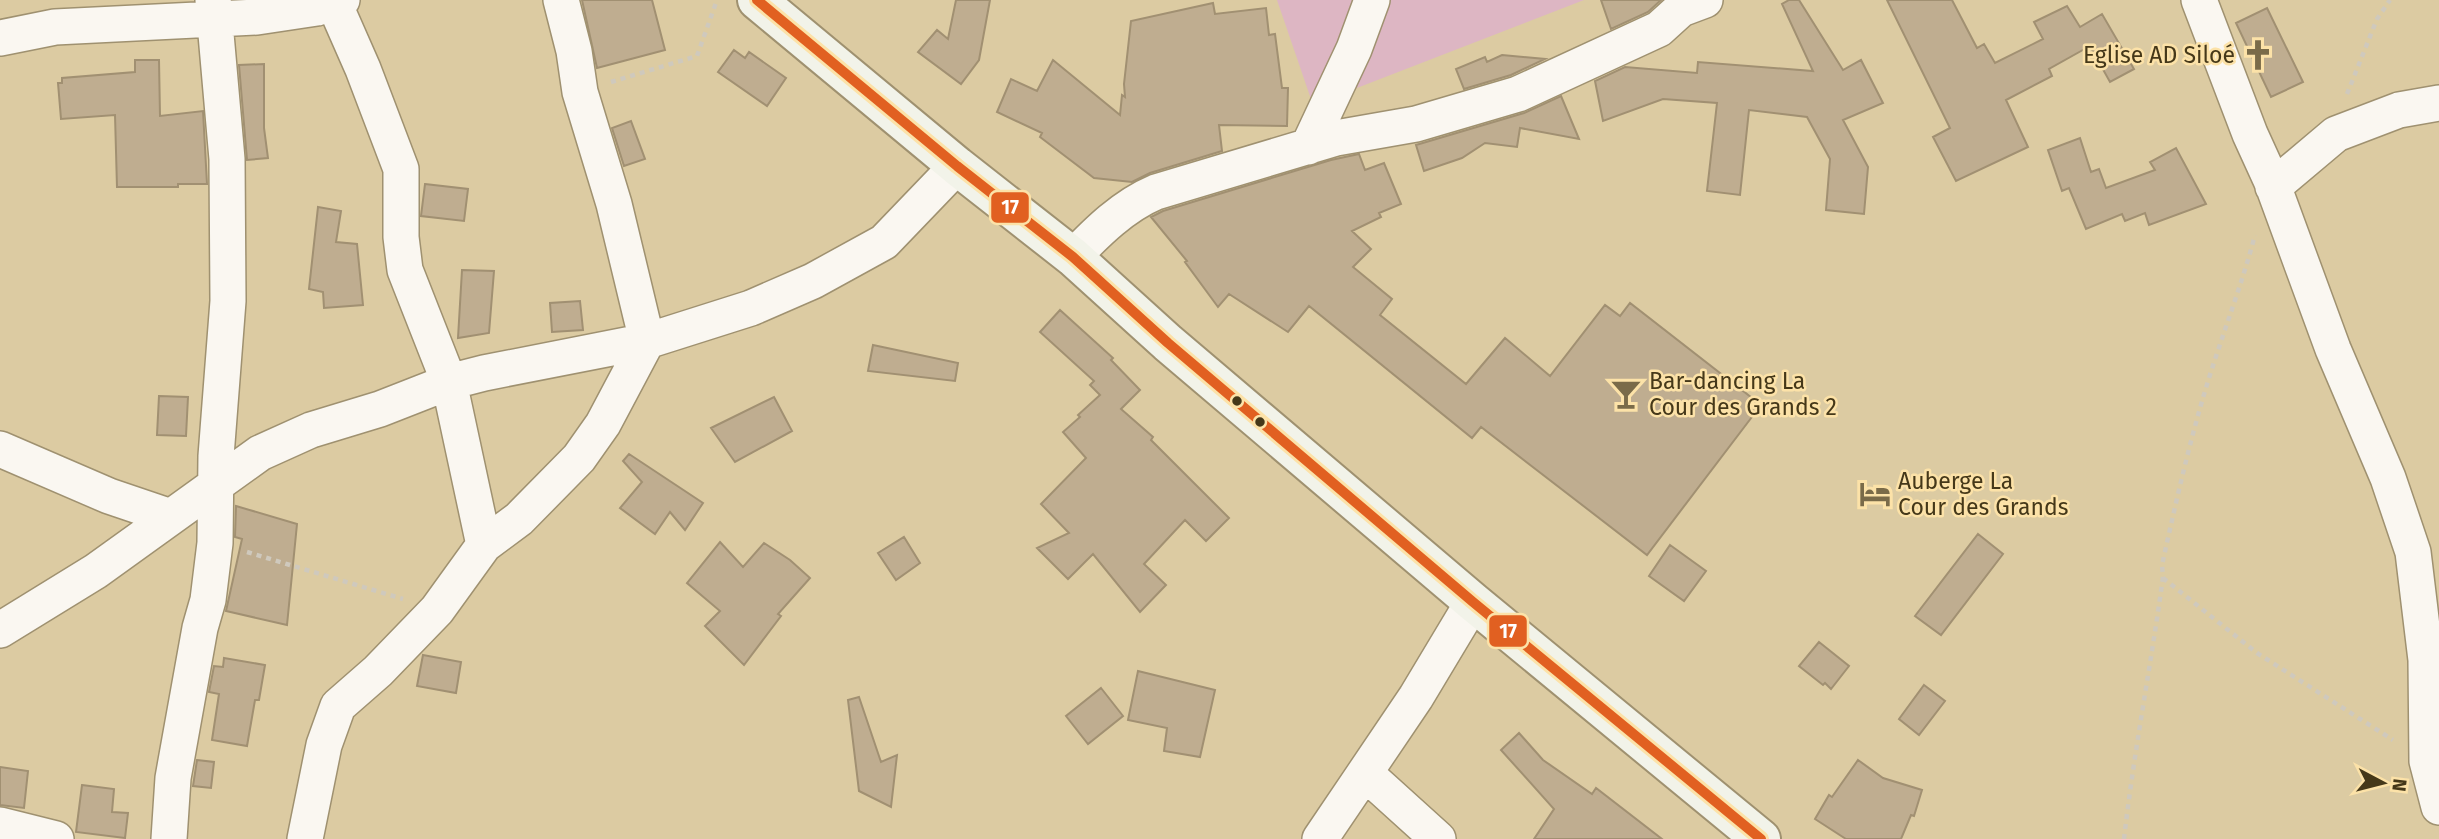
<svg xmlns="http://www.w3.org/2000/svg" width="2439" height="839" viewBox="0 0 2439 839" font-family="'Fira Sans',sans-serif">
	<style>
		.green { fill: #ddb6c3 }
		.building { fill: #bfad90; stroke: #a19072; stroke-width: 2 }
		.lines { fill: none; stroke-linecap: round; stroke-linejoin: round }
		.street-casing { stroke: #9f9170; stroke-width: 38 }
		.secondary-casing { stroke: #9f9170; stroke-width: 42 }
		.path { stroke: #cfc9bd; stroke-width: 4.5; stroke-dasharray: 5 5; stroke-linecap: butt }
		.street { stroke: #faf7f1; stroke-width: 35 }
		.secondary { stroke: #f2f3e9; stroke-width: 38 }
		.bus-1-casing { stroke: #fce2a8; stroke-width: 16 }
		.bus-1 { stroke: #e16021; stroke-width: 10 }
		.bus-dot { fill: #453819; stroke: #fce2a8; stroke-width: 2.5 }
		.labels { text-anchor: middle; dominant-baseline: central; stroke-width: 5; stroke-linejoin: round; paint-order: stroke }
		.poi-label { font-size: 23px; fill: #453819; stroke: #fce2a8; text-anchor: start }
		.line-badge { stroke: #fce2a8; stroke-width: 2.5 }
		.badge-label { font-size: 19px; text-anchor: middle; font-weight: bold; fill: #fff }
	</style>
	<rect width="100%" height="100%" fill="#dccba2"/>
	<path class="green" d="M1277,0h307l-271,105z"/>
	<path class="building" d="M582,0h70l13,50 -68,18z
		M956,0h34l-11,60 -18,24 -43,-32 19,-22 11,9z
		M1601,0h60l-13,12 -37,17z
		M1789,0h10l44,70 18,-10 22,43 -40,17 25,47 -4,47 -38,-4 4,-51 -23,-42 -58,-7 -9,85 -33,-4 10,-88 -54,-4 -60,22 -8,-40 30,-14 72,6 1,-11 115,9 -31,-67z
		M1887,0h65l25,48 7,-4 11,19 48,-24 -9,-17 33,-16 13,21 22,-13 32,55 -24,13 -20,-36 -41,23 3,7 -46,24 22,47 -72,34 -23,-44 17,-9z
		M1213,3l2,11 51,-6 3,27 6,-1 7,54h6l-1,38 -68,-1 3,26 -72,22 -18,9 -38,-4 -54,-41 2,-4 -45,-21 14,-33 26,12 16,-31 67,55 2,-20 3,2 -1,-13 7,-63z
		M2267,8l36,74 -32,15 -35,-74z
		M734,50l11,8 4,-6 37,26 -19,28 -49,-34z
		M1502,55l43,4 -34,16 -47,14 -8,-20 29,-12 2,5z
		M135,60h24l1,56 43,-5 4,73h-29v3h-61l-2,-72 -54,4 -3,-36h4v-5l73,-6z
		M264,64v64l4,30 -21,2 -8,-95z
		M1561,96l18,43 -59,-11 -3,19 -32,-4 -23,15 -38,13 -8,-26 108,-32z
		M631,121l14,38 -21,7 -12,-38z
		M2080,138l11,34 8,-3 7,19 49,-18 -5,-8 26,-14 30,56 -57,21 -4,-12 -20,8 -3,-7 -36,15 -17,-41 -7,3 -14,-41z
		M1359,154l6,16 19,-7 17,41 -22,9 2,4 -29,14 19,18 -18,18 39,32 -12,16 86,69 39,-46 45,38 55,-71 15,11 10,-13 131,102 -114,150 -166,-128 -9,11 -163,-132 -21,26 -59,-38 -11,13 -33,-45 2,-1 -36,-44 12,-6 168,-51z
		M425,184l43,5 -4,32 -43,-5z
		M318,207l23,4 -5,31 21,2 6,61 -39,3 -1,-16 -14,-3z
		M462,270l32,1 -5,62 -31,5z
		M580,301l3,29 -31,2 -2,-29z
		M1060,310l53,48 -2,2 29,30 -19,19 32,28 -2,3 78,78 -23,23 -21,-21 -41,44 22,21 -26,27 -47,-58 -25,25 -31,-31 32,-15 -28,-29 45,-46 -23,-26 17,-15 -2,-2 22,-20 -10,-10 4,-4 -54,-49z
		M873,345l85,18 -3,18 -87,-10z
		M159,396l29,1 -2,39 -29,-1z
		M774,397l18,34 -57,31 -24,-34z
		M629,454l74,49 -18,27 -15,-18 -15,22 -35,-26 22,-26 -19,-21z
		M236,506l61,18 -10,101 -61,-14 16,-72 -7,-2z
		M1978,534l25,20 -62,81 -26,-19z
		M904,537l16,26 -24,17 -18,-27z
		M720,542l23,25 21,-24 26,17 20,18 -32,36 3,2 -37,49 -39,-39 15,-15 -33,-28z
		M1670,545l36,26 -22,30 -35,-25z
		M1819,642l30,24 -18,23 -6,-6 -2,2 -24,-19z
		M423,655l38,7 -5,31 -39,-7z
		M224,658l41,7 -6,35h-4l-8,46 -35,-6 7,-46 -10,-2 5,-26 9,1z
		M1138,671l77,19 -15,67 -36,-6 3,-23 -39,-8z
		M1924,685l21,16 -26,34 -20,-16z
		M1101,688l22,28 -35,28 -22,-28z
		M859,697l22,65 16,-7 -6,52 -32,-16 -11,-91z
		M1519,733l24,27 49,34 4,-6 66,51h-128l20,-30 -53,-59z
		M197,760l17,2 -3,26 -18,-2z
		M1858,760l25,18 39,12 -8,26 -3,-1 -10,24h-55l-31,-20 14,-24 3,2z
		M0,767l28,4 -4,37 -24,-3z
		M82,785l32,4 -2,23 16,1 -3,25 -49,-6z"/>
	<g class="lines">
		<defs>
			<path id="street" d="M2199,0l51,134 21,46 62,169 55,129 25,74 13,108 1,101 12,46
				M334,3l29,66 38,100v68l4,33 44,112 35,163
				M0,38l55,-11 202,-10 60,-9 25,-8
				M1308,147l46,-98 18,-49
				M2273,187l63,-53 63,-24 40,-7
				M1073,257c24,-25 50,-51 83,-65l180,-54 80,-14 102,-30 141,-65 22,-20 24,-9
				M0,449l109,47 62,21
				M0,630l96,-59 164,-118 51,-23 69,-21 69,-27 35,-9 163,-32 104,-33 62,-27 71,-39 73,-76
				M1365,773l73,66
				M0,825l56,14
				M169,839l4,-61 27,-150 8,-28 7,-57 1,-87 12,-155 -1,-142 -14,-159
				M305,839l19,-94 14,-39 40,-35 59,-61 47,-65 35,-26 60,-61 24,-34 44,-83 -33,-137 -34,-112 -6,-41 -13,-51
				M1320,839l96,-142 57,-95"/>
			<path id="secondary" d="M757,0l200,166 116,91 95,86 305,259 288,237"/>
		</defs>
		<use href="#street" class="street-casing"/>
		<use href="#secondary" class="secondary-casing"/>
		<path class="path" d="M611,82l86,-26 20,-56
			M2347,94l30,-75 13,-19
			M247,552l156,47
			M2163,578l94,75 136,87
			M2124,839c10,-88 27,-174 39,-262l-1,-12c14,-63 28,-126 47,-187 15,-48 33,-94 46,-143"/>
		<use href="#street" class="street"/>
		<use href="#secondary" class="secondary"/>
		<defs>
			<path id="bus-1" d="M757,0l200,166 116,91 95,86 305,259 288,237"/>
		</defs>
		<use href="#bus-1" class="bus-1-casing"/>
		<use href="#bus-1" class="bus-1"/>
	</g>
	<defs>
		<symbol id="church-bare" viewBox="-9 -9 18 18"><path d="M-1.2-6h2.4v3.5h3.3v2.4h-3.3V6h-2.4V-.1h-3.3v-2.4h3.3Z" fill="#7a6b49" stroke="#fce2a8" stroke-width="2.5" paint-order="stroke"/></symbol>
		<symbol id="bar-bare" viewBox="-9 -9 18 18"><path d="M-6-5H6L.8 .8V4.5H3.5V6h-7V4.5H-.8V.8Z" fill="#7a6b49" stroke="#fce2a8" stroke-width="2.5" paint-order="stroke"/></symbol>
		<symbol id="hotel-bare" viewBox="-9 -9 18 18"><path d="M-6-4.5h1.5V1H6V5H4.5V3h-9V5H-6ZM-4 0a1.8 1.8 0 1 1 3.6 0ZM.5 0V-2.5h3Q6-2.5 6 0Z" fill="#7a6b49" stroke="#fce2a8" stroke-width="2.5" paint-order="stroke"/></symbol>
	</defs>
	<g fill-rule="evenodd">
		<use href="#church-bare" x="2236" y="33" width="44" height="44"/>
		<use href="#bar-bare" x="1604" y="372" width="44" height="44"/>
		<use href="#hotel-bare" x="1853" y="472" width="44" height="44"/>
	</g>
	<g class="bus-dot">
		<circle cx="1237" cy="401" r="6"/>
		<circle cx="1260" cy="422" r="6"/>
	</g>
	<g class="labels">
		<g class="poi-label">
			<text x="2235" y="55" text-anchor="end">Eglise AD Siloé</text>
			<text x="1649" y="381">Bar-dancing La<tspan x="1649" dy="26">Cour des Grands 2</tspan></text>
			<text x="1898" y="481">Auberge La<tspan x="1898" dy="26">Cour des Grands</tspan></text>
		</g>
	</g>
	<g class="line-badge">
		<rect x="990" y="191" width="40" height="33" rx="7" fill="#e16021"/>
		<rect x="1488" y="614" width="40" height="34" rx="7" fill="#e16021"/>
	</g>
	<g class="badge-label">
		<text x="1010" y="214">17</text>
		<text x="1508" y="638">17</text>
	</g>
	<g transform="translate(2383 783) rotate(97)" stroke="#fce2a8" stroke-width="5" paint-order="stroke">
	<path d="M0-5L12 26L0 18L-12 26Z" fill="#453819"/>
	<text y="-10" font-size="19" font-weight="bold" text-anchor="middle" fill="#453819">N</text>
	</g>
</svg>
